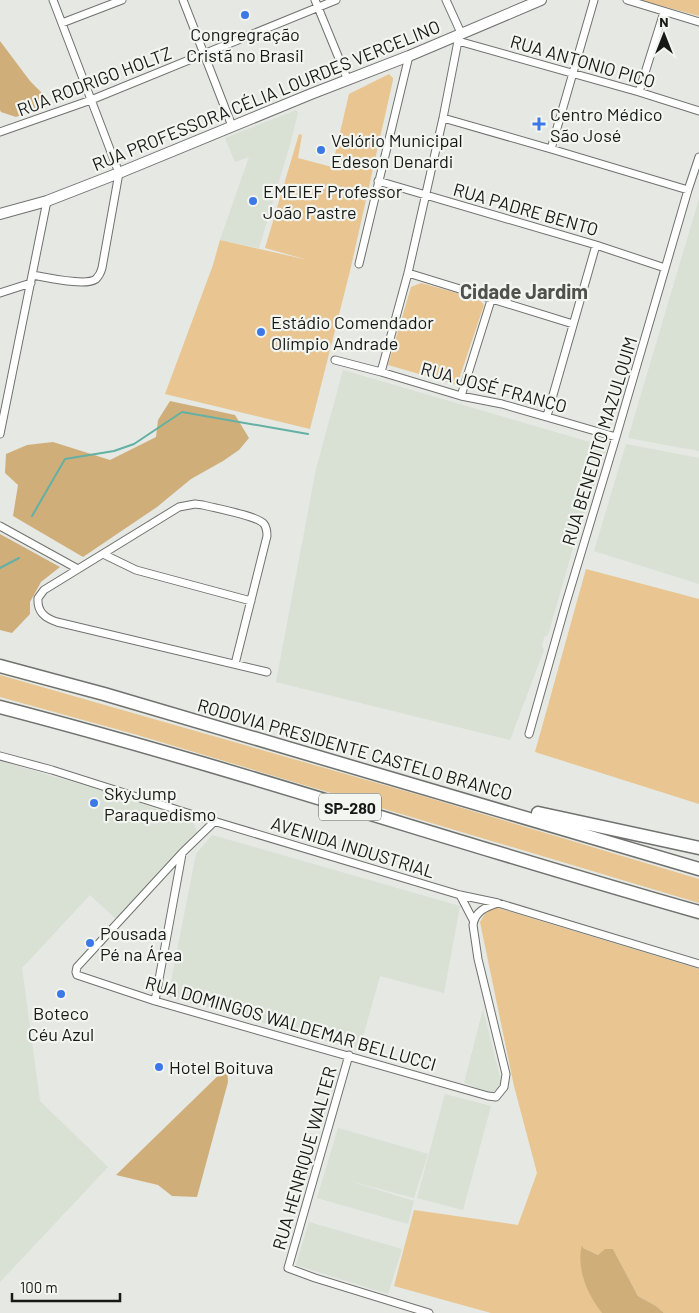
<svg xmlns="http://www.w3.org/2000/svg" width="699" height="1313" viewBox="0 0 699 1313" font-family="Barlow,sans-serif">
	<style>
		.built { fill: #d9e0d4 }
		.green { fill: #e8c591 }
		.forest { fill: #d0ae7a }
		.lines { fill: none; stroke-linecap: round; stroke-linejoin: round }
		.stream { stroke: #63b0a4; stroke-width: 2 }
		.street-casing { stroke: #70726d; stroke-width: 9 }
		.secondary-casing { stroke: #70726d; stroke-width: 12 }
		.highway-casing { stroke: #70726d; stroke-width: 15 }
		.street { stroke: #fff; stroke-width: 7 }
		.secondary { stroke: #fff; stroke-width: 10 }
		.highway { stroke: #fff; stroke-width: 12 }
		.poi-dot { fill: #3c78e7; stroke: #f2f5f0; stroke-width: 2 }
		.labels { text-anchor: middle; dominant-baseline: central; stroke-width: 4.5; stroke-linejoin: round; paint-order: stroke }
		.shield { fill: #f2f5f0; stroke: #595b58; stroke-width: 1 }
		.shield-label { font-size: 16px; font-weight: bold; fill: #181917 }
		.poi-label { font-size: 18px; fill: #181917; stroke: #f2f5f0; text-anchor: start }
		.street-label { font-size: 18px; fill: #181917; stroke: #f2f5f0 }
		.quarter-label { font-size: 20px; font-weight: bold; fill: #4f514d; stroke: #f2f5f0 }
	</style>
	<rect width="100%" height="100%" fill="#e5e8e3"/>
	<path class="built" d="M296,110l2,3 -9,35 -30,100 -39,-8 29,-83 -14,5 -10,-24z
		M699,199v252l-71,-13z
		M343,370l264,77 -33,98 -26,90 -4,2 -2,9 2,4 -34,90 -234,-58 40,-213z
		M626,444l73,14v126l-105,-33z
		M0,761l110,32 83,29 4,10 -81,87 -26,-24 -68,73 18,133 68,66 -108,115z
		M212,835l248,71 -16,87 -64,-17 -21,75 -119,-35 -72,-19 28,-143z
		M483,1009l18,72 -2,7 -8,5 -27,-10z
		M445,1094l46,12 -28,104 -46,-12z
		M338,1128l90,26 -14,44 -68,-18 68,21 -6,23 -91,-26z
		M309,1222l93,27 -14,45 -92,-29z"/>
	<path class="green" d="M640,0h59v16z
		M389,74l4,4v2l-43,191 -40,158 -145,-35 48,-129 7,-25 88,20 -43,-12 34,-114 3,1 -4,23 34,9 17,-73z
		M421,283l58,16 5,6 -27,80 -69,-20 23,-78z
		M586,569l113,30v205l-164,-52z
		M0,675l419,120 280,84v24l-565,-169 -134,-37z
		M493,908h5l201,61v344h-35l-8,-7 -18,-10 -25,-47 -10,3 -5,3 -15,-7 19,65h-111l-97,-27 20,-76 104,15 19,-52 -23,-87 -34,-164 6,-10z"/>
	<path class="forest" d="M0,41l30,40 14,14 1,11 -29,11 -15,-5 -1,-2z
		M170,401l65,14 14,23 -10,12 -16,11 -32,18 -34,28 -74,50 -70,-41 5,-31 -13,-12 1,-19 21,-9 26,-3 57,18 46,-23 2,-17z
		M0,534l60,33 -19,15 -11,20v12l-18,19 -12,-3z
		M227,1067l1,15 -31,115 -25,-1 -14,-11 -42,-10z
		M582,1245l1,3 15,7 7,-6h8l25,47 18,10 8,7h-62c-15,-19 -26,-45 -20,-68z"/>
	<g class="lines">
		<path class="stream" d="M32,516l33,-57 49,-8 20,-7 48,-32 126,22
			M0,568l19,-10"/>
		<defs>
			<path id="street" d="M183,0l49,126
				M315,0l32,78
				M627,0l72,22
				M62,23l60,-23
				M458,41l181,51 60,19
				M639,92l25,-80
				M443,118l108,31 137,41
				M0,132l91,-32 245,-100
				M551,149l43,-149
				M378,181l218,64 69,23
				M359,264l50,-208
				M408,273l165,51
				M32,275c14,2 53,12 64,4 3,-3 5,-7 6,-11l17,-95 -66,-173
				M0,293l31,-10
				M335,360l46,12 80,24 41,8 114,33
				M381,372l27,-99 35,-155 15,-77 3,-8 -15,-33
				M461,396l31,-99
				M547,416l49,-171
				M0,434l47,-233
				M0,526l78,43
				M103,554l33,16 115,31
				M235,664l32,-128c0,-4 0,-8 -3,-12 -6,-8 -50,-16 -61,-19l-8,-1 -16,3 -135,83 -6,8c-1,14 7,20 19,24l210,50
				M529,734l37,-131 50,-166 72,-247 11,-33
				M0,756l52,14 148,47 260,78 38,8 201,61
				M215,821l-33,32 -105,114 -1,5 1,3 78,26 333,95 8,1 8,-10 2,-13 -28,-115 -5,-34c2,-14 13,-18 25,-22
				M460,895l13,25
				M155,1001l27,-147
				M349,1055l-61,213 27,10 114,35"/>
			<path id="secondary" d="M0,214l47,-13 72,-28 192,-79 98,-38 132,-56"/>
			<path id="highway" d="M0,666l104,28 595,175
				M0,707c235,61 465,139 699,205
				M538,813l161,35"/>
		</defs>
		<use href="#street" class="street-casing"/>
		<use href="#secondary" class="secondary-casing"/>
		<use href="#highway" class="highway-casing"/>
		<use href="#street" class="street"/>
		<use href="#secondary" class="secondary"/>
		<use href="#highway" class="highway"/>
	</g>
	<g class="poi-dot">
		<circle cx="245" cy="15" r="5"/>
		<path d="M536.5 116.5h5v5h5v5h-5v5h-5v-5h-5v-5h5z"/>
		<circle cx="321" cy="150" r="5"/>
		<circle cx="253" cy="201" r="5"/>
		<circle cx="261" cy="332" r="5"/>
		<circle cx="94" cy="803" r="5"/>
		<circle cx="90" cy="943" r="5"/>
		<circle cx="61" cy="994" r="5"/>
		<circle cx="159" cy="1067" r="5"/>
	</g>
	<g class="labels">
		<rect class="shield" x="319" y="793.5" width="62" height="27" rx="4"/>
		<g class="shield-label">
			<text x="350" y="807">SP-280</text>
		</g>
		<g class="poi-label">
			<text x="245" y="34" text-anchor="middle">Congregração<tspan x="245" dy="21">Cristã no Brasil</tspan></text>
			<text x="550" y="114">Centro Médico<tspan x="550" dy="21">São José</tspan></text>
			<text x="331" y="140">Velório Municipal<tspan x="331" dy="21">Edeson Denardi</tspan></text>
			<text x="263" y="191">EMEIEF Professor<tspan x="263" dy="21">João Pastre</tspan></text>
			<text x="271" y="322">Estádio Comendador<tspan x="271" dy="21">Olímpio Andrade</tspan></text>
			<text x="104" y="793">SkyJump<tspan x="104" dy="21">Paraquedismo</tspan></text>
			<text x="100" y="933">Pousada<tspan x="100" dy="21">Pé na Área</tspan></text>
			<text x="61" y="1013" text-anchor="middle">Boteco<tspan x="61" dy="21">Céu Azul</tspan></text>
			<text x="169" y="1067">Hotel Boituva</text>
		</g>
		<g class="street-label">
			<text transform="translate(583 61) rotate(16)">RUA ANTONIO PICO</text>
			<text transform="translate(94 81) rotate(-21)">RUA RODRIGO HOLTZ</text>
			<text transform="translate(266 95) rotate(-22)">RUA PROFESSORA CÉLIA LOURDES VERCELINO</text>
			<text transform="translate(526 209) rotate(16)">RUA PADRE BENTO</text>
			<text transform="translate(494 387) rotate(15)">RUA JOSÉ FRANCO</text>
			<text transform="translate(599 441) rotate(-73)">RUA BENEDITO MAZULQUIM</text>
			<text transform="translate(355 749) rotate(16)">RODOVIA PRESIDENTE CASTELO BRANCO</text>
			<text transform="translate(353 847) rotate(17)">AVENIDA INDUSTRIAL</text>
			<text transform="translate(291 1023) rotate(16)">RUA DOMINGOS WALDEMAR BELLUCCI</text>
			<text transform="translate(304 1158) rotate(-74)">RUA HENRIQUE WALTER</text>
		</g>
		<g class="quarter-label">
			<text x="524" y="291">Cidade Jardim</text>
		</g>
	</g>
	<g transform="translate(664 35)" stroke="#f2f5f0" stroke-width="4" paint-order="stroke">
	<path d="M0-4L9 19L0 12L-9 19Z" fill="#181917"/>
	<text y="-8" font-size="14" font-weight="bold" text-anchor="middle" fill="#181917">N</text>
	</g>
	<path d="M12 1293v8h108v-8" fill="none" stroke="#181917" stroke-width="2.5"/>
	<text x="20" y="1293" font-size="15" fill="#181917" stroke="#f2f5f0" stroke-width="4" paint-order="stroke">100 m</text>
</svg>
